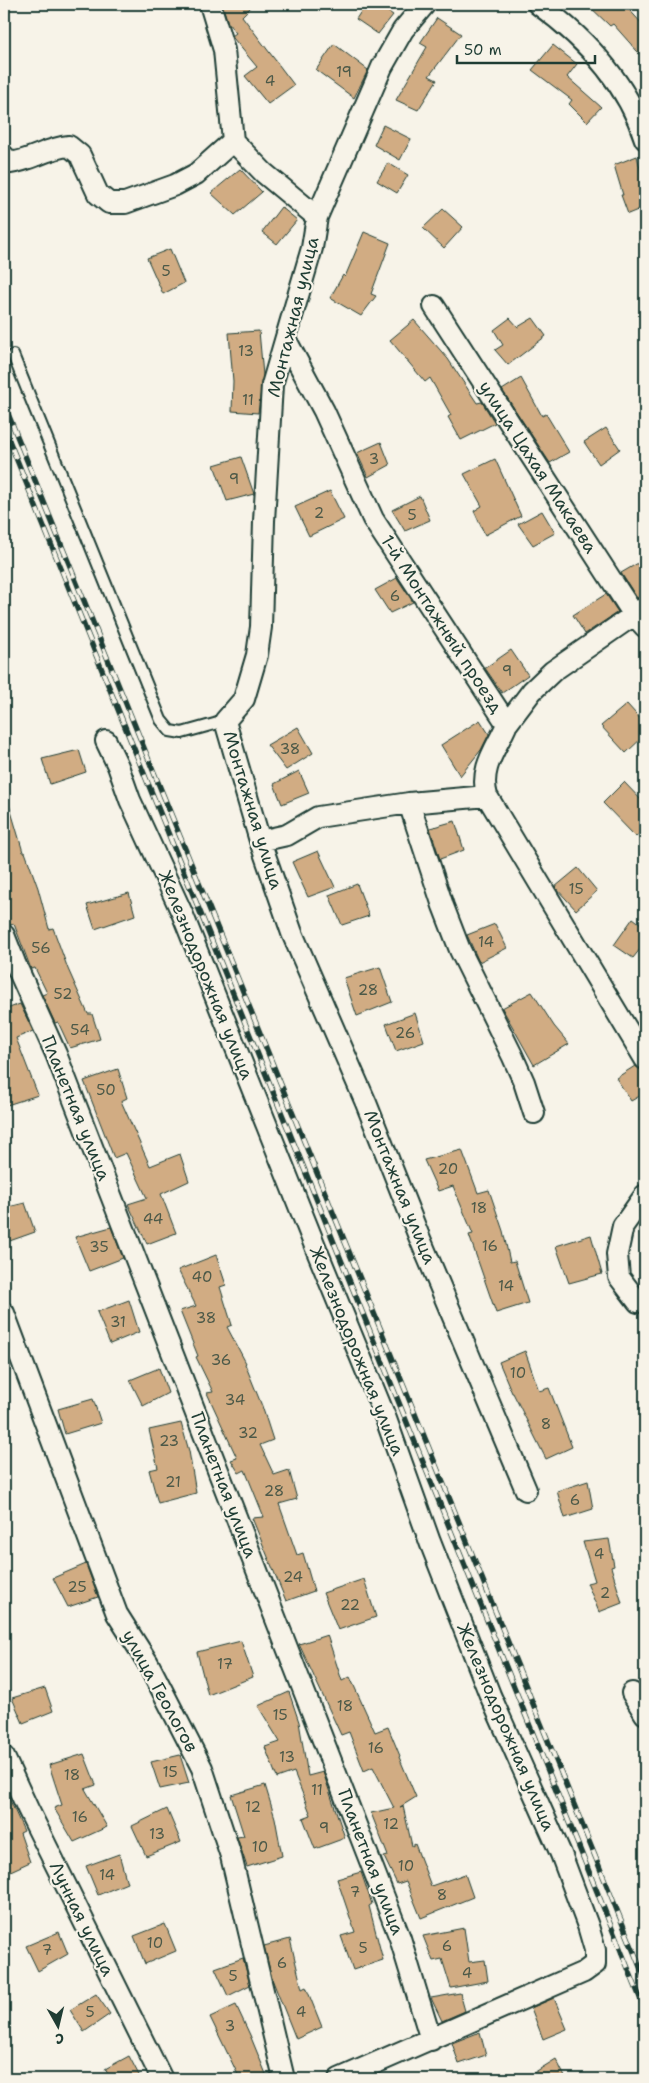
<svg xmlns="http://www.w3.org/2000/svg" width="649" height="2083" viewBox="0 0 649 2083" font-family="'Shantell Sans',sans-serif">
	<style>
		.building { fill: #d1ac83; stroke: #1f3d34 }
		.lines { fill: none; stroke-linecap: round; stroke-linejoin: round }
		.lane-casing { stroke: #1f3d34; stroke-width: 14 }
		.street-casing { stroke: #1f3d34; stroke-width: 24 }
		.lane { stroke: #f7f3e8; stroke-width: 10 }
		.street { stroke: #f7f3e8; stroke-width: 20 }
		.rail-casing { stroke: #1f3d34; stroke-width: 5.5 }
		.rail { stroke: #f7f3e8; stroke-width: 4; stroke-dasharray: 11; stroke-linecap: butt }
		.labels { text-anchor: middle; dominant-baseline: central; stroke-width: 4.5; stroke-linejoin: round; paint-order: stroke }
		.number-label { font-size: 15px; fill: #4c5948 }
		.street-label { font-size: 18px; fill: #1f3d34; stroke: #f7f3e8 }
	</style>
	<rect width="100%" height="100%" fill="#f7f3e8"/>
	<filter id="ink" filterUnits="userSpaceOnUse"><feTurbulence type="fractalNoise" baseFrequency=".02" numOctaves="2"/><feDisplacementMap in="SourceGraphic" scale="10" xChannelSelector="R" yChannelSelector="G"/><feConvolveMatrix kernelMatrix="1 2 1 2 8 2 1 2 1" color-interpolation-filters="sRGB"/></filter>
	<g filter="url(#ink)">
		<path class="building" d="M222,4h32l-12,12 52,69 -26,19 -23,-28 12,-9 -24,-29 -1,-2 4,-3 -8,-10z
			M366,4h11l16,11 -15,19 -22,-15z
			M587,4h37l21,23v33l-32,-36 -3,2z
			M437,18l24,16 -32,42 8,4 -19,30 -22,-10 31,-53 -7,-4z
			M334,44l34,26 -14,28 -38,-28z
			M553,45l24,19 -10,13 34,30 -14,15 -18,-18 3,-4 -40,-30z
			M383,125l28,14 -11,21 -26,-15z
			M637,156l8,32v19l-17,7 -7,-19h2l-9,-30z
			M388,163l20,12 -11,18 -20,-12z
			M240,169l22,23 -27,23 -24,-22z
			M281,207l16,13 -20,24 -15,-12z
			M443,209l20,18 -19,21 -21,-20z
			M364,232l26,11 -19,51 5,2 -15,20 -31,-18 13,-23 2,2z
			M170,249l14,34 -21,11 -16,-36z
			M510,318l8,9 15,-9 13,18 -38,29 -13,-15 8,-5 -9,-15z
			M414,320l34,39 29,44 5,-1 13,21 -34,17 -13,-23 3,-2 -21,-37 -5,4 -35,-42z
			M259,331l4,44 -5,38 -26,-2 1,-30 -4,-48z
			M521,378l21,38 4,-2 23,38 -19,11 -48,-73z
			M606,428l14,21 -21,15 -15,-22z
			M381,442l9,23 -22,12 -11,-24z
			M241,457l13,37 -27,7 -13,-36z
			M495,459l26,57 -36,19 -11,-24 8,-5 -18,-32z
			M330,491l14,28 -35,17 -14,-29z
			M420,496l10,24 -25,11 -13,-21z
			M542,511l13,22 -22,12 -15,-21z
			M645,559v35l-8,4 -16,-25z
			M397,578l16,24 -23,11 -15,-23z
			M606,594l12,18 -33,22 -12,-19z
			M511,650l17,25 -26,18 -17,-25z
			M627,704l18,20v11l-19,18 -25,-27z
			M480,720l9,14 -8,16 -21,26 -19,-31z
			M298,727l15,26 -27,17 -19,-25z
			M79,750l7,22 -36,12 -8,-25z
			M299,771l10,22 -27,11 -8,-20z
			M624,782l21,22v25l-9,8 -33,-34z
			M8,801l15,51h2l13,36 11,41 4,-1 15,41 20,45h4l8,25 -30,9 -12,-26 -3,1 -13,-28 5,-2 -12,-25 -4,1 -17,-45 -4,1 -6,-18v-105z
			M455,821l9,29 -24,9 -10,-31z
			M318,851l17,36 -27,10 -16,-35z
			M578,868l19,23 -21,19 -21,-23z
			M357,884l12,32 -27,9 -13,-30z
			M129,893l6,22 -40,14 -8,-24z
			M633,918l12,9v16l-12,15 -19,-13z
			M495,924l12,24 -28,14 -12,-27z
			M380,967l12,35 -35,14 -13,-38z
			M532,992l22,34 15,18 -35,21 -32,-57z
			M20,1004l13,27 -17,7 22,57 -34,11v-96z
			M415,1013l9,28 -28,10 -10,-27z
			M635,1066l10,5v22l-14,8 -15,-23z
			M118,1069l9,29 -6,3 29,65 30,-12 9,27 -28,13 15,39 -29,11 -19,-40 19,-6 -21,-45 -12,5 -30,-77z
			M462,1150l16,43 11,-3 14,41 7,31 5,-1 13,42 -32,10 -27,-78 4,-1 -20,-48 -15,5 -14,-31z
			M25,1203l10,29 -31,11v-35z
			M111,1227l12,31 -34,13 -14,-34z
			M591,1235l11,39 -33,9 -13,-37z
			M216,1255l10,30 -6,2 12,38 -5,2 19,36 -1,1 17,42 11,34 -13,5 14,30 15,-5 8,29 -18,5 18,51 6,-2 11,38 -28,10 -34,-83 12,-1 -19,-47 -6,3 -8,-13 6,-2 -30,-65 6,-1 -17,-35 2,-1 -18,-45 16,-5 -18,-36z
			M129,1300l10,32 -29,12 -13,-32z
			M525,1351l14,40 10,-3 23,59 -26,12 -33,-66h-1l-13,-31z
			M159,1368l9,25 -25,13 -13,-26z
			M93,1399l8,24 -36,11 -7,-25z
			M181,1423l8,28 7,42 -38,10 -9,-33 9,-2 -9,-38z
			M588,1481l5,28 -28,9 -8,-27z
			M609,1539l5,27 -3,1 11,36 -23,9 -12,-29 8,-2 -12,-39z
			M86,1564l12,33 -30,10 -15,-29z
			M364,1579l12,38 -38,13 -15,-37z
			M327,1635l15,46 8,-4 25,55 13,-5 12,29 -1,1 17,40 -16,10 3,-1 9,40 3,-2 16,42 34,-12 8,23 -52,21 -15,-37 -9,3 -13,-27 4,-1 -17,-43 23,-5 -21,-41 -9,4 -15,-39 -8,3 -42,-91z
			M241,1641l12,36 -45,18 -11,-43z
			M45,1688l8,23 -30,12 -11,-25z
			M289,1692l10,30 9,54 15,-4 22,66 -30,11 -12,-31 8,-3 -17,-43 -17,6 -12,-31 15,-5 -22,-36z
			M84,1754l12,31 -11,4 22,38 -33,15 -20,-34 8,-3 -13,-40z
			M180,1755l9,28 -29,6 -9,-27z
			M265,1785l10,33 7,38 -35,11 -10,-30 7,-1 -13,-41z
			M4,1787l20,44 -4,2 10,29 -26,12z
			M167,1809l14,33 -35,14 -14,-30z
			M119,1854l8,29 -29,12 -12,-29z
			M361,1872l11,32 -3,2 14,54 -30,10 -12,-34 14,-4 -18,-53z
			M165,1924l11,27 -31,13 -11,-28z
			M464,1928l5,34 16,-2 3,21 -37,7 -9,-29 -9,2 -10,-25z
			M59,1932l9,22 -30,17 -12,-25z
			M290,1939l12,50 4,-2 16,40 -26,12 -24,-60 -8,-33z
			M243,1958l7,27 -22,11 -13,-28z
			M460,1993l5,18 -23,10 -11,-23z
			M96,1994l14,20 -26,18 -14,-22z
			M554,1998l13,31 -24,10 -12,-31z
			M236,2005l14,30 18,44h-28l-30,-62z
			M480,2032l6,23 -27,9 -7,-21z
			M129,2056l12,23h-30l-6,-10z
			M556,2059l10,20h-42z"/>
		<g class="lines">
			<defs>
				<path id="lane" d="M13,355l148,365 9,11 12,2 43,-12"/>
				<path id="street" d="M210,4l14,46 9,91
					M425,4l-22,26 -21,37 -65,150 -5,31 -40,137 -8,136 -3,106 -4,28 -13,44 -19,22 35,120 32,92 74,170 52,131 108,256
					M538,4c47,34 89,79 107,135
					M233,141l31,32 53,44
					M4,156l6,7c23,-3 36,-15 59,-17l11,9 18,39 11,9h16l50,-18 21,-11 37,-33
					M434,306l200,309 11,12
					M286,340l38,71 49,108 134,205c-10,24 -28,44 -20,72l158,263
					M507,724l25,-33 21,-20 91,-63
					M106,741l12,25 12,34 52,113 135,338 69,168 44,123 60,153 71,159 27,72 7,24v14l-11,8 -245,107
					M409,803l34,103 17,44 52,105 12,27 10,31
					M260,841l27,-6 31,-18 91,-14 78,-7
					M4,935l11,28 41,91 344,884 31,102
					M638,1302l-19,-25 -2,-23 6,-28 22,-31
					M4,1313l113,301 31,49 54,105 29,88 53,223
					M632,1693l13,21
					M4,1757l24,52 134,270"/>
			</defs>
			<use href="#lane" class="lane-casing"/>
			<use href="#street" class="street-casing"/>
			<use href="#lane" class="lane"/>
			<use href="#street" class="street"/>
			<defs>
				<path id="rail" d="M4,404l641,1575
					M4,428l641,1582"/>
			</defs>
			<use href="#rail" class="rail-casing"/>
			<use href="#rail" class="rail"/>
		</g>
	</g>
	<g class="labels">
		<g class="number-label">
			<text x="344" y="72">19</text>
			<text x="270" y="81">4</text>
			<text x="166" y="271">5</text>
			<text x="246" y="351">13</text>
			<text x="248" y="400">11</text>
			<text x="374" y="459">3</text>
			<text x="234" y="479">9</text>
			<text x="319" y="513">2</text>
			<text x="412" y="515">5</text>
			<text x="395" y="596">6</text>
			<text x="507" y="671">9</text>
			<text x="290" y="749">38</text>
			<text x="576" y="889">15</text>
			<text x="486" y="942">14</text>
			<text x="41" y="948">56</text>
			<text x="368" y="990">28</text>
			<text x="63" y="994">52</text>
			<text x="80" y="1030">54</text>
			<text x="405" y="1033">26</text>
			<text x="106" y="1090">50</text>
			<text x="448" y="1169">20</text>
			<text x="479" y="1208">18</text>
			<text x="153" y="1219">44</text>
			<text x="490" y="1246">16</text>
			<text x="99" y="1247">35</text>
			<text x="202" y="1277">40</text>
			<text x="506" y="1286">14</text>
			<text x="206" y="1318">38</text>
			<text x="118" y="1322">31</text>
			<text x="221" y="1360">36</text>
			<text x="518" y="1373">10</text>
			<text x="235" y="1400">34</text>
			<text x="546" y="1424">8</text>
			<text x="248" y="1433">32</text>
			<text x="169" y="1441">23</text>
			<text x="173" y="1482">21</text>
			<text x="274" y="1491">28</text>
			<text x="575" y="1500">6</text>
			<text x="599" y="1554">4</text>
			<text x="293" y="1577">24</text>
			<text x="77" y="1587">25</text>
			<text x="605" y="1593">2</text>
			<text x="350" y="1605">22</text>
			<text x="225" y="1664">17</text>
			<text x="345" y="1706">18</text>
			<text x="280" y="1715">15</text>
			<text x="376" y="1748">16</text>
			<text x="287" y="1757">13</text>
			<text x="170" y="1772">15</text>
			<text x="72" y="1775">18</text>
			<text x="317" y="1790">11</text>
			<text x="253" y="1807">12</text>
			<text x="80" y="1817">16</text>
			<text x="391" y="1824">12</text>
			<text x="324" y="1828">9</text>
			<text x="157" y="1834">13</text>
			<text x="260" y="1847">10</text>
			<text x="406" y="1866">10</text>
			<text x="107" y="1875">14</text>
			<text x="355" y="1892">7</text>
			<text x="442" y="1895">8</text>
			<text x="155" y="1943">10</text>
			<text x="447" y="1946">6</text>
			<text x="363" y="1948">5</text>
			<text x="47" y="1950">7</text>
			<text x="282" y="1963">6</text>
			<text x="467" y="1973">4</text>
			<text x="233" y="1976">5</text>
			<text x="90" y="2012">5</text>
			<text x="301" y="2012">4</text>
			<text x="230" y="2026">3</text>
		</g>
		<g class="street-label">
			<text transform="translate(293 317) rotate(-76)">Монтажная улица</text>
			<text transform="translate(538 467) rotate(57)">улица Цахая Макаева</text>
			<text transform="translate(442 624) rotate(57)">1-й Монтажный проезд</text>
			<text transform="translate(253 810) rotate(73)">Монтажная улица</text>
			<text transform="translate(206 975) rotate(68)">Железнодорожная улица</text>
			<text transform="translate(76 1108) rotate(68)">Планетная улица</text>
			<text transform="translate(400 1187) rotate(68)">Монтажная улица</text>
			<text transform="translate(357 1351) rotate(68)">Железнодорожная улица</text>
			<text transform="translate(224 1485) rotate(69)">Планетная улица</text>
			<text transform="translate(160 1691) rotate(61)">улица Геологов</text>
			<text transform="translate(506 1727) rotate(67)">Железнодорожная улица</text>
			<text transform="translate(371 1862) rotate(69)">Планетная улица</text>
			<text transform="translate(82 1919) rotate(64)">Лунная улица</text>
		</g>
	</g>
	<rect width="649" height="2083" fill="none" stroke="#f7f3e8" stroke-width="20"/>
	<rect x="10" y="10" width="629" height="2063" fill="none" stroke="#1f3d34" stroke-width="2" filter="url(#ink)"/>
	<g transform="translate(58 2026) rotate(172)" stroke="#f7f3e8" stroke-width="4" paint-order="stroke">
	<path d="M0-4L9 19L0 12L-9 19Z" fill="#1f3d34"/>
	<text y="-8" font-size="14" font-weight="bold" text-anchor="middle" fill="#1f3d34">С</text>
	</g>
	<path d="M457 55v8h138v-8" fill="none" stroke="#1f3d34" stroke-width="2.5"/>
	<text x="464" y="55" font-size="15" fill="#1f3d34" stroke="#f7f3e8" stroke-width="4" paint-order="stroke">50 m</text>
</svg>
